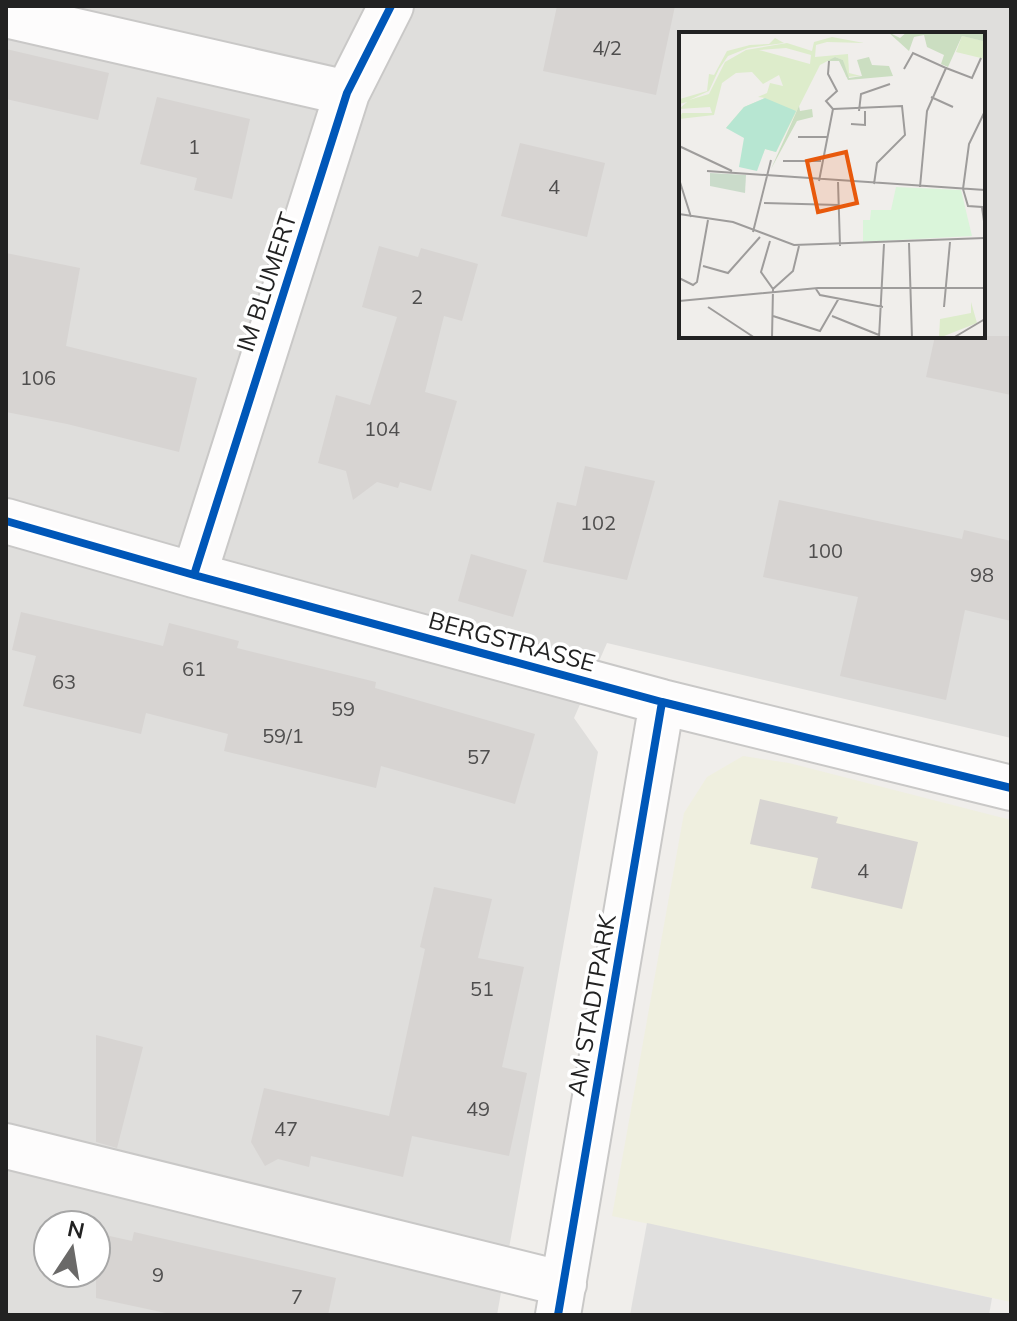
<svg xmlns="http://www.w3.org/2000/svg" width="1017" height="1321" viewBox="0 0 1017 1321" font-family="Mulish,sans-serif">
	<style>
		.residential { fill: #dfdedc; fill-rule: evenodd }
		.farmland { fill: #efefdf }
		.parking { fill: #e0dfde }
		.building { fill: #d7d4d2 }
		.lines { fill: none; stroke-linecap: round; stroke-linejoin: round }
		.minor-casing { stroke: #c9c8c7; stroke-width: 48 }
		.minor { stroke: #fdfcfc; stroke-width: 44 }
		.cycleway-casing { stroke: #fff; stroke-width: 13 }
		.cycleway { stroke: #0057b8; stroke-width: 8 }
		.labels { text-anchor: middle; dominant-baseline: central; stroke-width: 7; stroke-linejoin: round; paint-order: stroke }
		.number-label { font-size: 20px; fill: #4f4e4e }
		.street-label { font-size: 24px; fill: #222; stroke: #fff }
		.inset-road { fill: none; stroke: #9e9c9b; stroke-width: 2 }
		.view { fill: #e8590c; fill-opacity: 0.15; stroke: #e8590c; stroke-width: 4 }
		.inset-edge { fill: none; stroke: #222; stroke-width: 4 }
	</style>
	<rect width="100%" height="100%" fill="#f0eeeb"/>
	<path class="residential" d="M6,6h1005v732l-404,-95 -33,75 24,34 -101,563h-491zM681,34h302v302h-302zM48,1225h48v48h-48z"/>
	<path class="farmland" d="M743,756l46,7 222,57v482l-399,-86 72,-403 23,-36z"/>
	<path class="parking" d="M647,1223l345,75 -3,17h-359z"/>
	<path class="building" d="M557,6h118l-19,89 -113,-24z
		M6,49l103,24 -11,47 -92,-21z
		M157,97l93,22 -18,80 -38,-9 3,-12 -57,-14z
		M520,143l85,20 -18,74 -86,-21z
		M379,246l39,11 3,-9 57,16 -16,57 -18,-5 -19,76 32,9 -26,90 -31,-9 -2,6 -21,-6 -24,18 -7,-29 -28,-8 18,-68 34,10 27,-88 -35,-10z
		M6,253l74,15 -14,78 131,32 -18,74 -112,-28 -61,-12z
		M935,336h76v59l-85,-18z
		M585,466l70,15 -28,99 -84,-18 14,-60 19,4z
		M779,500l183,39 2,-9 47,11v80l-46,-11 -19,90 -106,-24 18,-79 -95,-20z
		M471,554l56,16 -14,47 -55,-16z
		M21,612l142,34 6,-23 70,18 -2,7 139,34 -1,6 160,46 -20,70 -134,-38 -5,22 -152,-37 4,-17 -82,-21 -5,21 -118,-28 13,-50 -24,-6z
		M760,799l78,18 -2,6 82,19 -16,67 -91,-21 7,-30 -68,-14z
		M434,887l58,12 -14,59 46,9 -22,100 25,6 -18,83 -97,-20 -9,41 -92,-21 -2,11 -31,-8 -13,7 -14,-24 13,-54 125,28 36,-167 -5,-2z
		M96,1035l47,12 -26,101 -21,-6z
		M134,1232l202,46 -8,37h-153l-79,-17v-65l36,8z"/>
	<g class="lines">
		<defs>
			<path id="minor" d="M6,15l341,78
				M6,521l188,54 468,127 349,86
				M194,575l153,-482 44,-87
				M6,1146l558,138
				M558,1315l104,-613"/>
		</defs>
		<use href="#minor" class="minor-casing"/>
		<use href="#minor" class="minor"/>
		<defs>
			<path id="cycleway" d="M6,521l188,54 468,127 349,86
				M194,575l153,-482 44,-87
				M558,1315l104,-613"/>
		</defs>
		<use href="#cycleway" class="cycleway-casing"/>
		<use href="#cycleway" class="cycleway"/>
	</g>
	<g class="labels">
		<g class="number-label">
			<text x="607" y="47">4/2</text>
			<text x="194" y="146">1</text>
			<text x="554" y="186">4</text>
			<text x="417" y="296">2</text>
			<text x="38" y="377">106</text>
			<text x="382" y="428">104</text>
			<text x="598" y="522">102</text>
			<text x="825" y="550">100</text>
			<text x="982" y="574">98</text>
			<text x="194" y="668">61</text>
			<text x="64" y="681">63</text>
			<text x="343" y="708">59</text>
			<text x="283" y="735">59/1</text>
			<text x="479" y="756">57</text>
			<text x="863" y="870">4</text>
			<text x="482" y="988">51</text>
			<text x="478" y="1108">49</text>
			<text x="286" y="1128">47</text>
			<text x="158" y="1274">9</text>
			<text x="297" y="1296">7</text>
		</g>
		<g class="street-label">
			<text transform="translate(266 282) rotate(-72)">IM BLUMERT</text>
			<text transform="translate(512 641) rotate(15)">BERGSTRASSE</text>
			<text transform="translate(591 1005) rotate(-80)">AM STADTPARK</text>
		</g>
	</g>
	<g transform="translate(679 32)">
		<rect width="306" height="306" fill="#f0eeeb"/>
		<path d="M283,4l22,5 1,18 -29,-7zM153,5l32,6 -37,-1 -11,3 -1,12 33,-3 1,19 12,3 -15,1 -3,-17 -8,-3 -15,8 -44,87 -11,-3 -2,5 -15,-21 -22,-5 18,-21 21,-9 -7,-1 9,-4 3,-10 13,3 -4,-11 -16,9 -11,-12 -16,1 -14,10 -8,32 -35,4 3,-6h30l-2,-6 -31,2 8,-7 -8,2 1,-5 27,-8 2,-17 5,1 13,-24 23,-6 19,-1 6,-6 9,5 -36,5 -20,8 -9,13 -10,22 -20,9 20,-6 16,-32 21,-12 41,-7 25,8 2,-9zM107,16l25,7 -1,9 -51,-14zM292,270l6,21 -38,15 1,-19 31,-6z" fill="#ddeccb" fill-rule="evenodd"/>
		<path d="M209,0l12,6 7,-6h78v15l-2,-6 -21,-5 -14,31 -7,-3 3,-9 -17,-8 -3,-12 -10,2 -5,14zM156,25l8,3 6,18 13,-2 -5,-16 12,-3 3,8 17,1 4,10 -45,4 -9,-19h-12zM120,74l1,5 12,-2 1,8 -16,4 -26,48z" fill="#cbdec1"/>
		<path d="M31,141l36,2 -1,18 -35,-7z" fill="#cadbca"/>
		<path d="M217,155l65,3 11,46 -109,6v-22h7l1,-10h20z" fill="#daf5da"/>
		<path d="M86,66l31,13 -20,41 -11,-3 -8,22 -18,-4 5,-29 -18,-10 18,-21z" fill="#b7e6d2"/>
		<path class="inset-road" d="M267,36l26,10 9,-20M225,37l9,-16 33,15 -19,43 -7,76M252,65l22,10M154,77l69,-3 3,29 -28,28 -3,21M180,79l2,-17 29,-10M306,79l-16,33 -6,45 5,17 14,1 3,21M172,92l14,1v-14M119,105h29M0,114l53,25M104,129h38M28,139l278,19M0,147l12,38M140,149l14,-72 -7,-8 11,-10 -9,-17 1,-13M159,150l2,64M85,171l75,2M0,182l54,8 61,23 191,-7M74,200l18,-72M91,209l-9,31 12,17M230,211l3,95M24,234l25,7 32,-36M0,246l14,7 4,-3 11,-62M137,257l4,6 63,12M0,269l139,-13h167M29,275l47,31M265,275l6,-65M94,284l47,15 19,-33M153,284l47,19M93,306l1,-49 20,-18 6,-25M200,306l5,-94M274,306l32,-19"/>
		<path class="view" d="M167,120l11,51 -39,9 -11,-51z"/>
		<rect width="306" height="306" class="inset-edge"/>
	</g>
	<rect width="1017" height="1321" fill="none" stroke="#222222" stroke-width="16"/>
	<g transform="translate(72 1249) rotate(12)"><circle r="38" fill="#ffffff" stroke="#a7a7a7" stroke-width="2"/>
	<path d="M0-6L14 30L0 20L-14 30Z" fill="#6a6968"/>
	<text y="-12" font-size="22" font-weight="bold" text-anchor="middle" fill="#222222">N</text>
	</g>
</svg>
